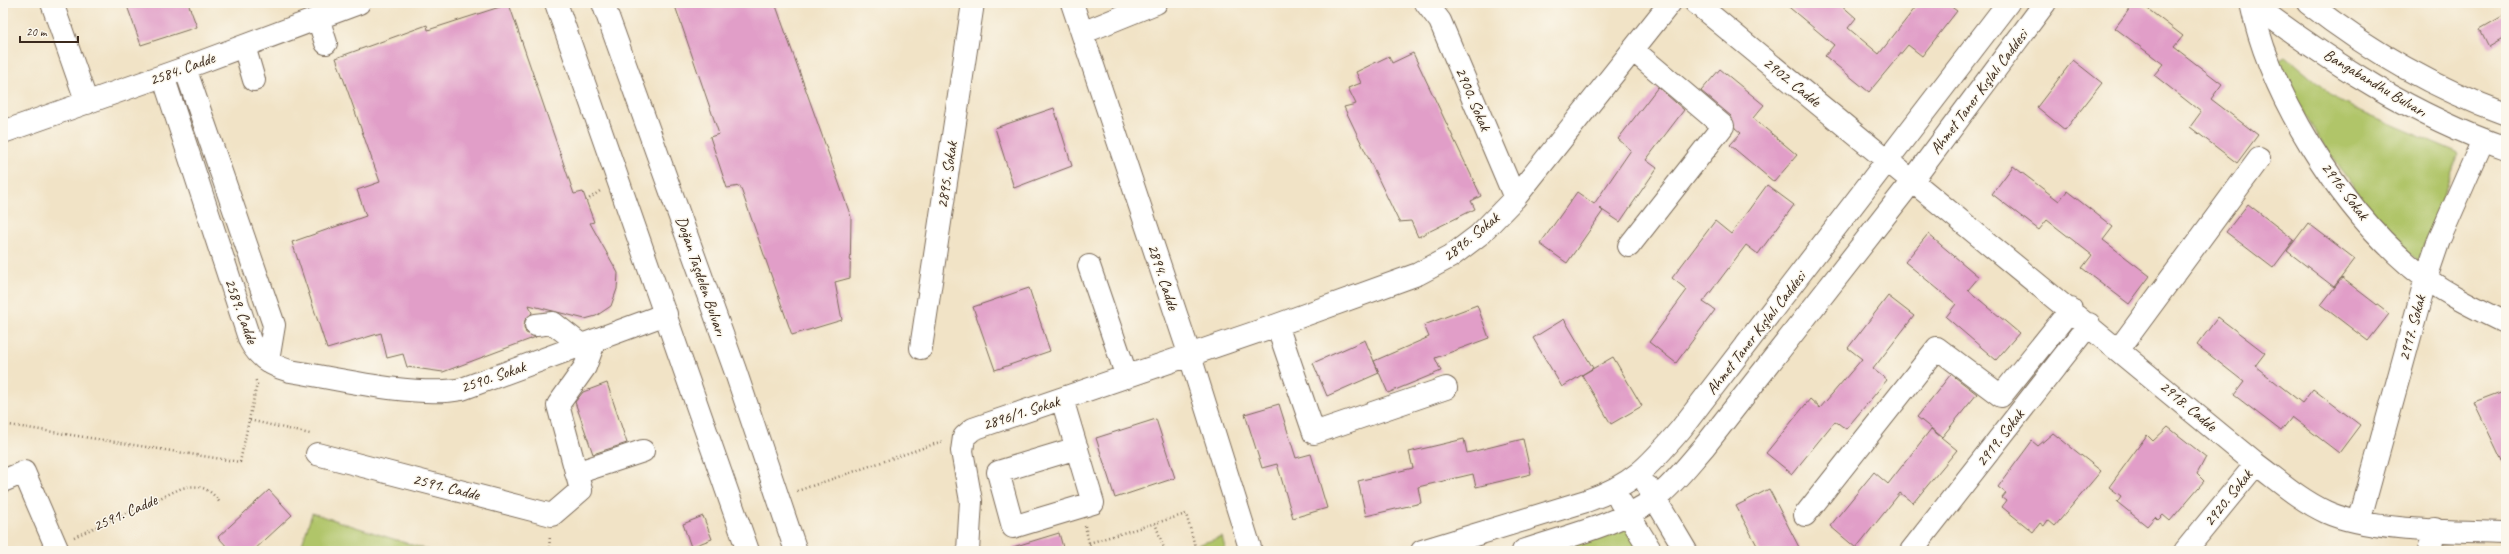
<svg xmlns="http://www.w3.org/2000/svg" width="2509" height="554" viewBox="0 0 2509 554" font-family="Caveat,sans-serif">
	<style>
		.green { fill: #b0c569; stroke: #767844 }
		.building { fill: #e19ec8 }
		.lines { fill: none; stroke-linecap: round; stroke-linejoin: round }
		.minor-casing { stroke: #7b6b59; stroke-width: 24 }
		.major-casing { stroke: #7b6b59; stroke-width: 24 }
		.path { stroke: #7b6b59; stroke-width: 2.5; stroke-dasharray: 1 3; stroke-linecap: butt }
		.minor { stroke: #fff; stroke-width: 22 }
		.major { stroke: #fff; stroke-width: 22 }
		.labels { text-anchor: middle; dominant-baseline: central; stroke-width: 3; stroke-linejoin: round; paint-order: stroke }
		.street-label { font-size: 16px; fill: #3b2a1e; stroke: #fbf7ec }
	</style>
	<rect width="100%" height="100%" fill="#fbf7ec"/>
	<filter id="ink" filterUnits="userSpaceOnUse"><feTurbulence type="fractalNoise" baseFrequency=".025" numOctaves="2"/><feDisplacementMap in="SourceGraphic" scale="8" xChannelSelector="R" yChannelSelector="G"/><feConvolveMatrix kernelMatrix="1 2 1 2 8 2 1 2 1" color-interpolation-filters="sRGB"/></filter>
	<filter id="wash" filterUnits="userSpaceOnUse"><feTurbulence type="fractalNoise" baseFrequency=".012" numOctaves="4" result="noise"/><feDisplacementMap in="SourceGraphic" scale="16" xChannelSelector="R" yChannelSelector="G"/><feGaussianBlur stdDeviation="0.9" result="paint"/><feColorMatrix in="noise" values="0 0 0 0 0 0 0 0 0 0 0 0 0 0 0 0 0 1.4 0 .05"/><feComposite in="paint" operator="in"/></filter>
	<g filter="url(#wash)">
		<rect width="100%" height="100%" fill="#f1e3c6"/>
		<path class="green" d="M2285,56l55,46 119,51 -41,109 -38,-38 -60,-84 -45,-78z
			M312,513l119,38h-131z
			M1629,513l22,38h-128z
			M1222,537l4,14h-49z"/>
		<g id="blocks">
			<path class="building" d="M126,3h62l9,24 -56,18z
				M674,3h101l76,214 -1,61 -15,4 7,38 -50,15 -52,-149 -13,2 -17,-51 9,-3z
				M1784,3h55l17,15 -8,10 31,26 40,-51h27l11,8 -35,45 -14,-11 -39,47 -44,-36 9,-11z
				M2134,3h6l43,33 -9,11 48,37 -11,15 47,36 -21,28 -47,-36 11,-15 -47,-37 9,-11 -48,-36z
				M509,4l65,190 9,-2 11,30 -4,1 28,50 -1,16 -6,17 -15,10 -11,3 -56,-14 3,8 -7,7 -1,7 2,6 10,4 -93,35 -36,-5 -4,-13 -16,4 -6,-25 -54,16 -35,-107 74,-26 -9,-26 23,-8 -44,-124 91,-33 1,5z
				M2506,14v23l-17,10 -9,-18z
				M1413,53l68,143 -10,5 4,8 -57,28 -7,-16 -12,1 -55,-115 12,-3 -8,-16 13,-5 -5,-11 33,-16 3,7z
				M2073,60l29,23 -37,47 -28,-23z
				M1720,69l44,36 -11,13 44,37 -23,27 -44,-37 11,-12 -6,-5 -4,-12 -30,-25z
				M1658,87l26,23 -38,50 11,8 -37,54 -21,-14 4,3 -36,52 -27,-19 37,-52 17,12 37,-54 -13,-11z
				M1054,108l18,58 -58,22 -19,-60z
				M2013,166l46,35 8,-10 46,36 -10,13 47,36 -21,28 -47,-36 10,-13 -45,-35 -8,10 -47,-36z
				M1767,185l27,20 -36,49 -12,-9 -43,57 12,8 -39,53 -27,-21 38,-52 -15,-12 43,-57 16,13z
				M2248,204l46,36 -21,28 -47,-36z
				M2308,223l47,36 -21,28 -47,-36z
				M1928,234l51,43 -11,13 51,43 -23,27 -50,-43 10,-13 -51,-42z
				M2342,278l47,36 -21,27 -47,-36z
				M1029,288l21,63 -55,19 -22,-63z
				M1888,296l26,20 -41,53 14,11 -41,49 -11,-8 -43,53 -26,-21 44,-54 10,9 42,-49 -14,-11z
				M1477,305l12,33 -54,20 6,13 -53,22 -14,-32 55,-24 -5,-12z
				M2218,317l47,36 -10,13 47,37 11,-14 47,36 -21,28 -47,-36 -11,14 -47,-36 10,-13 -47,-37z
				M1564,319l29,49 -31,19 -29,-49z
				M1365,340l14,33 -52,23 -14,-33z
				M1613,357l29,49 -31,18 -29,-49z
				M1951,374l26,20 -35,43 -25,-20z
				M607,383l20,60 -34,11 -18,-52 8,-10z
				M2506,390v79l-32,-67z
				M1279,404l17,54 15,-4 16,54 -34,10 -16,-54 -15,4 -17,-54z
				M1156,419l19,59 -60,20 -19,-60z
				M2168,427l38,30 -9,17 7,7 -34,40 -7,-6 -5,5 -3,-3 -8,9 -30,-24 4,-6 -12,-9 38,-52 6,6z
				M1931,429l26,21 -44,53 -13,-10 -44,55 -26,-22 44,-54 14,12z
				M2053,433l48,38 -46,55 -7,-6 -4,6 -4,-3 -7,9 -31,-25 4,-6 -4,-3 4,-5 -8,-6 34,-46 6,5z
				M1464,439l3,14 56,-14 8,35 -55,13 -3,-13 -55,13 3,16 -55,13 -8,-35 55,-13 -4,-16z
				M1769,489l32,62h-41l-24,-45z
				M269,490l23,25 -39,36h-22l-13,-14z
				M703,516l9,23 -21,8 -8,-23z
				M1059,533l5,18h-51v-4z"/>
		</g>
	</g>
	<g filter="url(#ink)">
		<use href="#blocks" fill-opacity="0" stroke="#7b6b59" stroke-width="1"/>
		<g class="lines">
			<defs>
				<path id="minor" d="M52,3l35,100
					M1072,3l118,353 61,195
					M1426,3l14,18 75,177
					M1696,3l560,461c23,17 44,36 70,48 44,20 130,19 180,21
					M2251,3c19,92 88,202 159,263 28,24 63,41 96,57
					M318,18l8,25
					M1082,33l74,-30
					M244,46l10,34
					M185,68l89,257 -6,36
					M163,76l87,265c8,16 22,25 40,30 49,8 125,27 172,18l204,-75
					M3,132l182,-64 174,-65
					M1629,246l94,-120 -90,-76
					M1089,266l38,111
					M536,325l17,-2 28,22
					M1277,325l37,108 132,-45
					M921,348l52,-345
					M2119,349l140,-190
					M1062,399l31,104 -80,24 -15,-55 79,-24
					M317,454l235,61 29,-25 -23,-85 27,-38 10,-27
					M576,473l67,-22
					M3,481l21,-9 34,79
					M1648,487l38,64
					M1620,501l31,50
					M1805,515l132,-167 64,48 70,-87
					M2359,522l67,-244 13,-38 44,-100
					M968,551l3,-50 -9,-50 2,-14 9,-8 304,-104 141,-51 32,-17 29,-22 36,-37 155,-195
					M1422,551l164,-50c47,-16 64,-36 95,-72l327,-426
					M1523,551c41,-14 98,-27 133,-53 18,-14 33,-34 48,-51l209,-267 132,-177
					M1911,551l178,-227
					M2185,551l71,-87
					M2429,551l6,-22"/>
				<path id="major" d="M556,3l192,548
					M603,3l132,367 61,181
					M2252,3c78,59 162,113 254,145
					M2308,3c60,47 126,85 198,111"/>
			</defs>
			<use href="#minor" class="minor-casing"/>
			<use href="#major" class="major-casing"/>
			<path class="path" d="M586,201l14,-10
				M249,420l8,-36 -2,-6
				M3,424l237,38 9,-42 61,14
				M797,491l146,-50
				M1155,523l10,28
				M1085,526l6,25
				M74,537l108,-49c17,-4 28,0 38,15
				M1089,543l97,-29 9,32
				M549,551l1,-16"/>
			<use href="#minor" class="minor"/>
			<use href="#major" class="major"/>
		</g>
	</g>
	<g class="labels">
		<g class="street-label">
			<text transform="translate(182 69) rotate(-20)">2584. Cadde</text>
			<text transform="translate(1792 82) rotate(39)">2902. Cadde</text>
			<text transform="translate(2375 83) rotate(31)">Bangabandhu Bulvarı</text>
			<text transform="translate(1979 92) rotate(-53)">Ahmet Taner Kışlalı Caddesi</text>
			<text transform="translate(1473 99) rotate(67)">2900. Sokak</text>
			<text transform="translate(947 175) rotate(-81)">2895. Sokak</text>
			<text transform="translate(2345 191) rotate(53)">2916. Sokak</text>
			<text transform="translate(1471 237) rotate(-39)">2896. Sokak</text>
			<text transform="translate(701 276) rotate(71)">Doğan Taşdelen Bulvarı</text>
			<text transform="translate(1163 277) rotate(72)">2894. Cadde</text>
			<text transform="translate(241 311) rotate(70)">2589. Cadde</text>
			<text transform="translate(2412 328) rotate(-75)">2917. Sokak</text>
			<text transform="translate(1756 333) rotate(-52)">Ahmet Taner Kışlalı Caddesi</text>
			<text transform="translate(493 377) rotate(-19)">2590. Sokak</text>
			<text transform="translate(2188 406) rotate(40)">2918. Cadde</text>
			<text transform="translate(1021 413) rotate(-18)">2896/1. Sokak</text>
			<text transform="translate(2000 438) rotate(-52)">2919. Sokak</text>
			<text transform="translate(446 487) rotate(14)">2591. Cadde</text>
			<text transform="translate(2228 498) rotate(-51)">2920. Sokak</text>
			<text transform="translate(125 513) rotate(-24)">2591. Cadde</text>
		</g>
	</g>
	<rect width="2509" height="554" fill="none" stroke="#fbf7ec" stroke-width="16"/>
	<path d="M20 36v6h58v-6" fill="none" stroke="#3b2a1e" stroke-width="2"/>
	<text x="26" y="36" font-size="12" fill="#3b2a1e" stroke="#fbf7ec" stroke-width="3" paint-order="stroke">20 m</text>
</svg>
